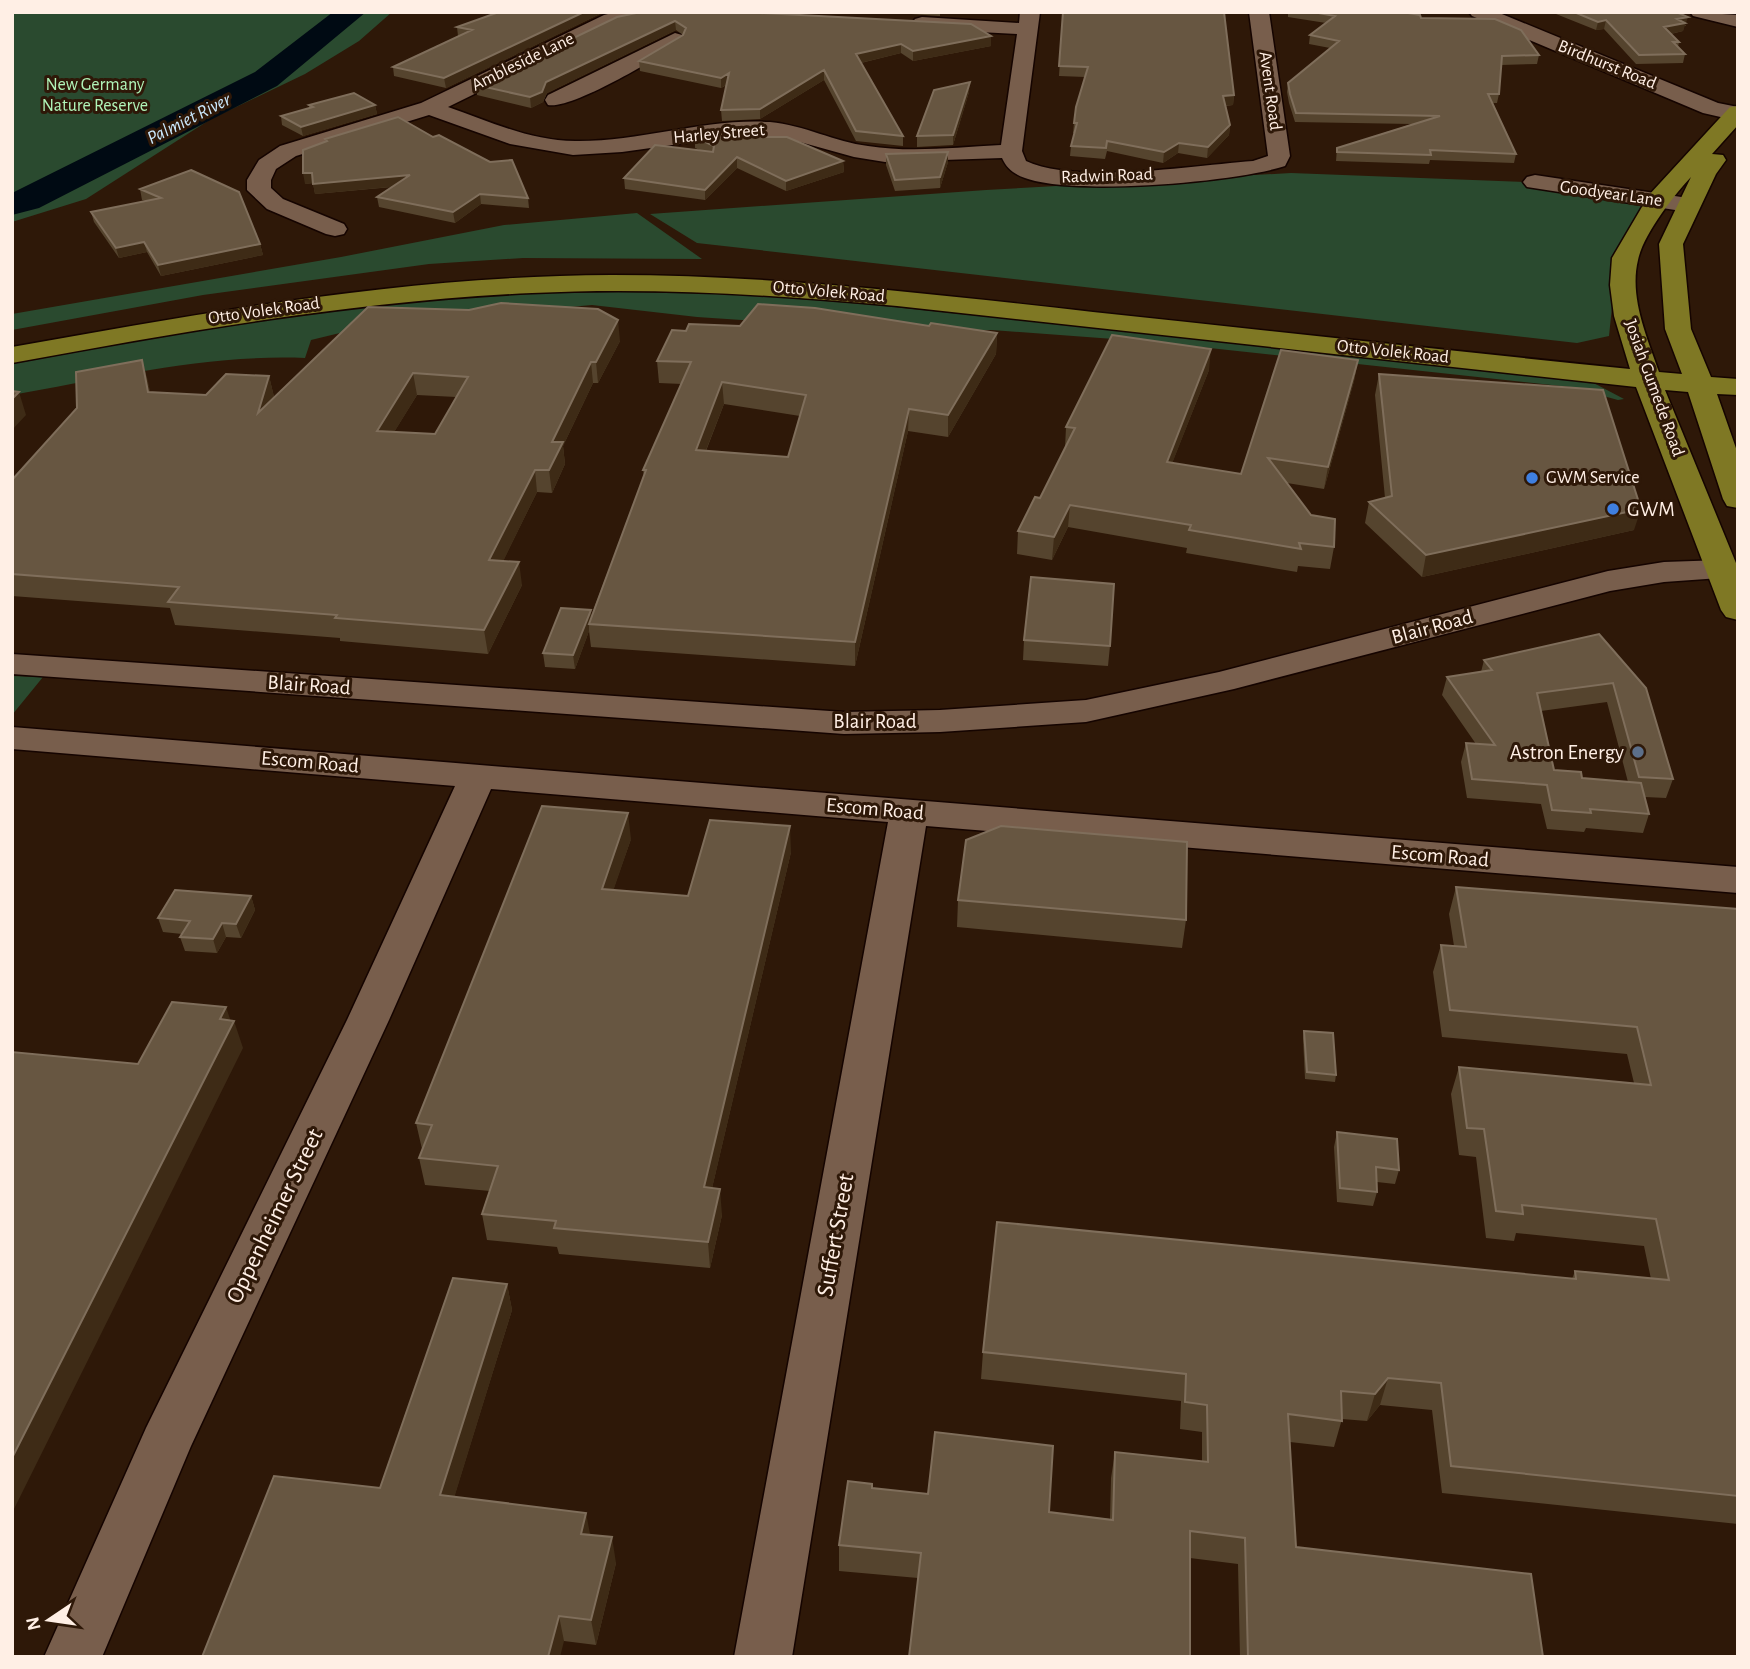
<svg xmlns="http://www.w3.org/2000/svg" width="1750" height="1669" viewBox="0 0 1750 1669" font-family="'Alegreya Sans',sans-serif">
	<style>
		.green { fill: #2a4a2f }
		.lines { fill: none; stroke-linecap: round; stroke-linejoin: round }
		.river { fill: #000a13; fill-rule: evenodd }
		.minor-casing { stroke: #150400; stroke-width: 3 }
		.major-casing { stroke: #150400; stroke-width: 3 }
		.minor { fill: #785e4c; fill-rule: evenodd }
		.major { fill: #7f7824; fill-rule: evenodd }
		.wall { fill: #55442e; fill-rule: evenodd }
		.shaded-wall { fill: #3e2b16 }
		.building { fill: #675641; stroke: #7f6e5b; stroke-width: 2; fill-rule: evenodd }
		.shop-dot { fill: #3f7fe0; stroke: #2e1808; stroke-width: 2.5 }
		.service-dot { fill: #5c6f8a; stroke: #2e1808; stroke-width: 2.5 }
		.labels { text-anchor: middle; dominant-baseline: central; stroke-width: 6; stroke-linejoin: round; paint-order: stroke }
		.far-street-label { font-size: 18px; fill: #ffefe5; stroke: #2e1808 }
		.far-park-label { font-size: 18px; fill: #b0f4b8; stroke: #2e1808 }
		.far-poi-label { font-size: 18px; fill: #ffefe5; stroke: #2e1808; text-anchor: start }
		.far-water-label { font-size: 19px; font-style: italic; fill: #cbe9fe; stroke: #2e1808 }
		.poi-label { font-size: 21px; fill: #ffefe5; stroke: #2e1808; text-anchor: start }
		.street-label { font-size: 21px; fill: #ffefe5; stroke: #2e1808 }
		.near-street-label { font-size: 24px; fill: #ffefe5; stroke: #2e1808 }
	</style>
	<rect width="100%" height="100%" fill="#2e1808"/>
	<path class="green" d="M12,12h380l-33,29 -54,33 -94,45 -125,80 -74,23z
		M1291,173l234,9 124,22 -32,55 -8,77 -32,7 -880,-100 -47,-29 336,-24z
		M637,213l65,46 -179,-1 -94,6 -226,31 -191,35v-16l329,-57 163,-32z
		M639,290l103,4 133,11 713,75 36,19 -6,1 -48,-13 -416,-45 -162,-12 -88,1 -207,-14 -105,-12 -215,19 -66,16 -6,18c-97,-4 -197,20 -293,37v-31c133,-24 265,-52 399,-65 76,-8 152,-8 228,-9z
		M12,676l31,1 -31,38z"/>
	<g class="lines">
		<path class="river" d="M333,12h33l-89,74 -238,122 -27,7v-22l243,-121z"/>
		<defs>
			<path id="minor" d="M616,12l77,1 -10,6h-40l-26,5 -169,83c41,14 82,34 127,34 66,1 130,-23 195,-19 34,3 65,20 98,24 44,7 89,1 133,-1l16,-111 -95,-5 -7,-2 -3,-4 3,-4 7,-2 97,6 1,-11h20l-18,139 4,10c51,24 170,4 227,0l15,-5 -19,-144h20l21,144 -5,10c-48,16 -213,30 -260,12 -11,-4 -18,-9 -23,-20l-117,4 -31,-5 -72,-20 -38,-2 -122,17 -49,3 -63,-11 -81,-29 -133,41 -20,13 -5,11v8l12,11 61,25 3,5 -3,5 -9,2 -9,-2 -59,-25 -20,-19v-10l12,-20 21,-14 141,-43 183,-88z
				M1469,12h28l221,91 20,4v14l-35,-8 -231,-97z
				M1690,12l48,3v12l-45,-11z
				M675,33l7,2 3,4 -3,4c-24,14 -110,67 -134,62l-3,-5 3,-5z
				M1535,175l153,23 8,2 4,5 -4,5 -8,2 -161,-25 -4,-5 4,-5z
				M1723,560l11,3 4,5 -4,9 -70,5 -54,9 -376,98 -148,33 -146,10 -96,2 -832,-60v-20l832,58 96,-2 146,-10 133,-28 389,-101 56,-9z
				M12,727l1726,140v26l-812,-67 -134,831h-58l154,-835 -397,-33 -102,231 -198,426 -89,211h-58l102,-229 201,-408 108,-234 -443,-37z"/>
			<path id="major" d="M1738,106v19l-26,29 11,1 3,5 -10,14 -33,70 8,85 20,48 27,2v16l-21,-1 21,60v54l-11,-2 -4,-7 -35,-107 -23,-2 73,178v52l-12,-3 -5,-7 -85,-223 -739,-81c-121,-11 -243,-19 -365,-13 -175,8 -348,38 -520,70v-16c199,-36 398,-71 600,-72 161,0 321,19 481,37 179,19 358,39 537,57l-16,-53 -4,-31 2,-27 37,-63 81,-88zM1691,177l-32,67 6,85 17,45 -23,-2c-12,-35 -30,-75 -21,-112 5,-25 36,-65 53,-83z"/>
		</defs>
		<use href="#minor" class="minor-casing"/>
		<use href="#major" class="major-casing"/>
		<use href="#minor" class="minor"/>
		<use href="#major" class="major"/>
	</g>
	<path class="wall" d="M604,12l-158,76 -52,-12 -1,-9 65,-31 -1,-9z
		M882,12h58v4z
		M1063,12l171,83 -1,10 -7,1 4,19 -1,10 -22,23 -29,-5 -15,10 -56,-12 -2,8 -35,-3 1,-10 3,-13h-1l1,-10 11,-46 -26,-1z
		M1288,12h114l137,43 -2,9 -36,1 -2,29 -2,9h-4l23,51 -2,9 -84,-3 -1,4 -93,-3 1,-13 75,-24 -117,-2 -6,-19 -2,-11 1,-9 42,-35 -21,-4 1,-9 16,-12 -38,-6z
		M1551,12h125l10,14h-2l-1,5 -12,3 8,8 -1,5 7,7 -2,9 -47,1 -32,-35 -8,1z
		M617,17l374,19v10l-78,15 -12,-8 -40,10 42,73v10l-47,-5 -32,-61 -64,39 -38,2 -1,-11 6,-25 -6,3 -81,-17 -1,-10 44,-26 -7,-5 -129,63 -4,9 -12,6 -54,-13 -1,-10z
		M969,92l-16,53 -36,2v-11z
		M309,105h66l2,9 -74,22 -21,-11 -1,-9 28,-8z
		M695,137l148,24 1,11 -58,19 -49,-23 -32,32 -80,-11 -1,-11 78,-27 -7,-3z
		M325,139l203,59 1,10 -48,-4 -26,19 -76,-16 -2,-10 15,-10 -77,7 -2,-11 -8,1 20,-42z
		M948,152v10l-8,26 -45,3 -9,-26v-11z
		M191,170l69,74 3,11 -102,21 -14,-24 -28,6 -25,-36 -3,-10 55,-11 -4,-1 -2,-11z
		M368,307l252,34 -22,42h-5l-30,63 2,18 -13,29 -15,-1 -34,69 19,24 -34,69 -148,-13v-3l-165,-13 -5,-17 -158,-12v-116l130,-120 8,32 56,3 63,-19 5,21zM417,395l39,2 -21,37 -41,-2z
		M740,326h189l68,7 -1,21 -48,83 -40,-6 -53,235 -264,-19 -2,-16 -14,38 -30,-2 -2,-14 48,-43v6l53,-139 -1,-7 39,-86 -23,-1 -2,-22 29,-30zM724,404l76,12 -12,41 -82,-6z
		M1358,360l-4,21 -30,108 -37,-6 47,64 -4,22 -32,-3 -1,6 -111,-19 1,-5 -119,-21 -16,33 -35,-6 1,-23 22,-33 25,-50 1,-21 143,-57 -37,93 69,11z
		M1379,374l255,156 -212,47 -57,-54 4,-21 16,-4 -10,-103z
		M1599,634l74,145 -7,19 -21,-1 4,17 -6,19 -57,-5 -2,4 -37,-3 -6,-25 -74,-6 -6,-36 5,-19 10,1 -34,-49 5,-18 34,-5 3,-12zM1607,702l21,80 -46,-4 -28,-8 -13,-59z
		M1024,640l86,6 -2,20 -85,-6z
		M631,839l-18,51 75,6 103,-44 -79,336 10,27 -12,53 -151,-14 -2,-7 -70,-7 -5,-26 8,-23 -65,-6 -6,-27 3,-9 -6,-26z
		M1456,887l282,22v615l-296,-31 -10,-83 -52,-5 -13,16 -25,-2 -8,28 -44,-5 6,105 247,110h-303l-2,-93 -48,-6 -272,20 -79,-7v-26l33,-57 177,24 61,7 1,-41 4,-26 87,10v-30l-22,-3 1,-28 -200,-22 2,-27 589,-73 3,-8 76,8 -7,-33 -128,-13 -2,8 -28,-3 -10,-81 -17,-2 -8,-61 8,-27 175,16 -7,-29 -185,-17 -9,-65 8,-27 13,1 -5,-32z
		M251,896l4,14 -14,28 -15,-1 -9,16 -32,-2 -5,-14 2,-3 -19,-2 -5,-14z
		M958,900l228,20 -4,28 -225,-21z
		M1304,1031l32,44 -1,7 -30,-3 -2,-41z
		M1337,1132l62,38 -4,14 -18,-2v10l-4,14 -36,-4 -3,-55z
		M507,1284l5,26 -58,187 136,38 26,28 -20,82 -32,-4 -184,-153z"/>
	<path class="shaded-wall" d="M584,12h20l-158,76 -2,-10z
		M1688,17l-5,14 -22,5 3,-9 13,-8z
		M1606,20l-2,9 -8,1 2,-8z
		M675,21l1,9 -129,63 -4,9 -12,6 -1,-11 16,-15z
		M991,36v10l-78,15v-10z
		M901,44v9l-45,11v-10z
		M824,70v10l-64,39v-10z
		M729,73v10l-8,5v-10z
		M970,82l-1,10 -16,53v-10z
		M1234,95l-1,10 -11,1 1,-10z
		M375,105l2,9 -74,22 -2,-9z
		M1230,125l-1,10 -22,23 1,-11z
		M1179,143l-1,10 -15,10 1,-11z
		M948,152v10l-8,26v-11z
		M737,157v11l-32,32v-10z
		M843,161l1,11 -58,19v-10z
		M303,173h9l2,10 -9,1z
		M410,175l1,10 -96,9 -2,-10z
		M480,194l1,10 -26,19 -2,-11z
		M144,242l3,10 -28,6 -3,-10z
		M260,244l3,11 -102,21 -3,-11z
		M618,320l2,21 -22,42 -2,-21z
		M997,333l-1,21 -48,83v-22z
		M1211,349l-2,21 -45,114 3,-22z
		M142,360l6,21 6,32 -6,-21z
		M1358,360l-4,21 -30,108 4,-22z
		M591,362l2,21 -30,63 2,18 -13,29 -3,-23 3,-28z
		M413,373l4,22 -35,57 -5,-21z
		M269,376l5,21 -16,16z
		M722,382l2,22 -27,69 -1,-23z
		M19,392l7,23 -14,15v-31z
		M909,409l-1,22 -53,235v-24z
		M535,470l2,22 -44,90 -4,-22z
		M1070,505l-2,22 -16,33 2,-23z
		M1641,509l-7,21 -212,47 4,-22z
		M519,562l3,23 -34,69 -4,-24z
		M591,610l1,14h-3v7l-14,38 -2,-14z
		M628,813l3,26 -26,76 -3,-26z
		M790,826l1,26 -85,362 -2,-27z
		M251,896l4,14 -14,28 -5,-14z
		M222,923l4,14 -9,16 -4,-14z
		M226,1007l6,18 2,-4 9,27 -231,465v-55z
		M720,1189l2,26 -12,53 -2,-26z
		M507,1284l5,26 -65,211 -7,-26z
		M1388,1378l-8,27 -13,16 8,-27z
		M586,1513l5,26 -10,-5z
		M612,1537l4,26 -20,82 -5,-25z
		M559,1616l5,25 -4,16h-12z"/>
	<path class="building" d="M499,12h85l-140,66 -51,-11 79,-37 -15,-3z
		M641,12l119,1 211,11 20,12 -78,15 -12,-7 -45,10 47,82 -47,-5 -32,-61 -64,39 -39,1 8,-37 -8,5 -82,-17 44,-26 3,-7 -11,-7 -129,61 -4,10 -12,5 -54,-12 141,-68z
		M1063,12h161l10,83 -11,1 7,29 -22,22 -29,-4 -15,9 -57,-11 -1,7 -35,-2 6,-23h-3l2,-16 12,-40 -29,-1z
		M1313,12h89l18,3 1,3 74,1 26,11 18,25 -37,1 -3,38h-11l28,60 -86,-4 1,5 -94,-3v-4l103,-32 -144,-3 -6,-19 -2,-11 51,-42 -29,-6 25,-19z
		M1574,12h102l12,5 -11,2 8,4 -21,4 15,15h-6l12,12 -46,1 -33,-35 -8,2z
		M970,82l-17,53 -36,1 17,-46z
		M354,93l21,12 -74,22 -20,-11 32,-9 -4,-2z
		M398,117l35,20 6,-2 51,27 22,-2 16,38 -48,-4 -27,18 -76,-15 33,-22 -97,9 -1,-11h-9v-23l24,-9 -2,-2z
		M695,137h92l56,24 -57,20 -49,-24 -32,33 -81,-12 31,-33 58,7 1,-6z
		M948,152l-8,25 -45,3 -9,-26z
		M191,170l48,22 21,52 -102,21 -14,-23 -28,6 -25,-36 70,-14 -21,-9z
		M501,303l97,6 20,11 -22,42h-5l-39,80h11l-14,28h-14l-46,90 30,2 -35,68 -149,-12 2,-3 -169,-13 11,-15 -167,-13v-94l65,-72 -1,-36 66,-12 6,32 58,3 20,-21 43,2 -11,37 110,-106 101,3zM413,373l55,4 -33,57 -58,-3z
		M758,304l57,4 114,18 2,-3 66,10 -49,82 -39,-6 -54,233 -266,-18 57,-154h-3l48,-108 -34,-1 15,-31 14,1 3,-7 51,2zM722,382l84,13 -18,62 -92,-7z
		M1112,335l99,14 -44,113 74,12 40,-124 77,10 -30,107 -60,-9 43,57 24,4 -1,28 -35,-4 2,6 -112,-19 2,-5 -121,-20 -16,32 -36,-6 17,-34 5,1 35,-70 -9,-1z
		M1379,374l224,16 38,119 -215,46 -57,-53 23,-6z
		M12,391l7,1 -7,7z
		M1031,577l83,7 -4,62 -86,-6z
		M561,608l30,2 -18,45 -30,-2z
		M1599,634l47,54 27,91 -34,-2 -26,-94 -76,10 17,77 27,2 1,6 59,5 8,31 -59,-5 1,4 -39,-3 -5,-25 -75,-6 -6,-36 29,2 -48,-68 45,-7 -8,-10z
		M542,806l86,7 -26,76 86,7 22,-76 80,6 -86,361 16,2 -12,53 -154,-14 2,-7 -74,-7 16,-48 -79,-8 13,-33 -16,-2z
		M1001,826l186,16 -1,78 -228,-20 8,-60z
		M1456,887l282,22v587l-287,-30 -10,-83 -53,-5 -13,16 -34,-3 1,30 -54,-7 8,133 235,27 12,83h-295l-3,-119 -55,-7v126h-281l12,-104 -82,-8 9,-64 24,3v4l56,6 7,-62 118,14 -4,66 64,8 2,-68 93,10 -1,-57 -22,-3 1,-28 -203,-22 14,-130 579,57 -1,-8 94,9 -13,-61 -134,-14 1,9 -27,-3 -12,-82 -17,-1 -8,-61 192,18 -14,-58 -187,-17 -9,-65 25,2z
		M175,890l76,6 -15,28 -14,-1 -9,16 -33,-2 10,-16 -32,-3z
		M172,1002l54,5 -6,12 14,2 -222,437v-406l126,12z
		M1304,1031l29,2 3,42 -29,-3z
		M1337,1132l60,7 2,31 -23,-3 1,25 -37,-4z
		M453,1278l54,6 -67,211 146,18 -5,21 31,3 -21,83 -32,-4 -11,41h-346l72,-181 106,12z"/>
	<g class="shop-dot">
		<circle cx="1532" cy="478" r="7"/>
		<circle cx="1613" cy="509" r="7"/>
	</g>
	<circle class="service-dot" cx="1638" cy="752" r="7"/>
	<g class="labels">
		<g class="far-street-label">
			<text transform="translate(523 62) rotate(-26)">Ambleside Lane</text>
			<text transform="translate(1607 65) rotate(22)">Birdhurst Road</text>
			<text transform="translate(1270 91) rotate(82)">Avent Road</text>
			<text transform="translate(719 134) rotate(-5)">Harley Street</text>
			<text transform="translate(1107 176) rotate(-2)">Radwin Road</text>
			<text transform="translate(1611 194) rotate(8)">Goodyear Lane</text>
			<text transform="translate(829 292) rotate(5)">Otto Volek Road</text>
			<text transform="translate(264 311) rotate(-8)">Otto Volek Road</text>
			<text transform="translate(1393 352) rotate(6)">Otto Volek Road</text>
			<text transform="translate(1654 388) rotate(70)">Josiah Gumede Road</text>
		</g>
		<g class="far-park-label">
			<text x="95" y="85">New Germany<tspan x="95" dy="21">Nature Reserve</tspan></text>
		</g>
		<g class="far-poi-label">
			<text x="1546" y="478">GWM Service</text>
		</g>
		<g class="far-water-label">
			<text transform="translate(189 119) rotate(-27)">Palmiet River</text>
		</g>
		<g class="poi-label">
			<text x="1627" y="509">GWM</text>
			<text x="1624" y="752" text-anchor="end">Astron Energy</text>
		</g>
		<g class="street-label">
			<text transform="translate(1432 627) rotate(-15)">Blair Road</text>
			<text transform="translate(309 685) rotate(4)">Blair Road</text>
			<text x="875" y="721">Blair Road</text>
			<text transform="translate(310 762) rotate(5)">Escom Road</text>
			<text transform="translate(875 809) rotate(5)">Escom Road</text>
			<text transform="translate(1440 856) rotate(5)">Escom Road</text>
		</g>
		<g class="near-street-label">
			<text transform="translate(275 1216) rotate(-64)">Oppenheimer Street</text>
			<text transform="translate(836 1235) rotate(-80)">Suffert Street</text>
		</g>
	</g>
	<rect width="1750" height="1669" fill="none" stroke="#ffefe5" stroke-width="28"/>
	<g transform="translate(49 1620) rotate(257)" stroke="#2e1808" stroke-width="5" paint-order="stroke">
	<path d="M0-5L12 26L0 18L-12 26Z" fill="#ffefe5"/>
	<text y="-10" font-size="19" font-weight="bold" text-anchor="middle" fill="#ffefe5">N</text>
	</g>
</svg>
